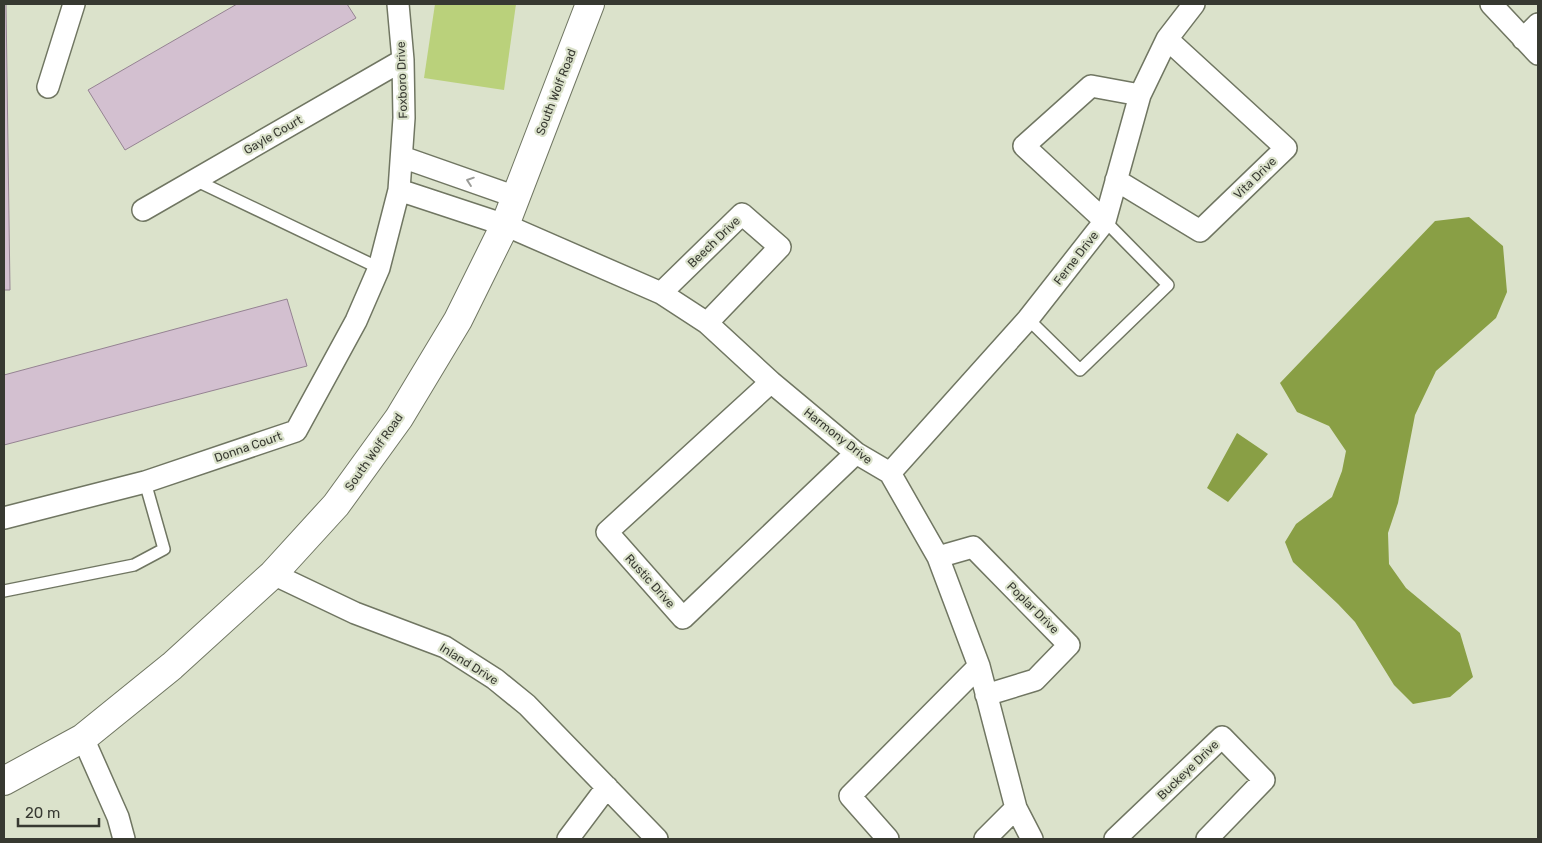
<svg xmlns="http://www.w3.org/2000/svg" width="1542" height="843" viewBox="0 0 1542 843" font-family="Rubik,sans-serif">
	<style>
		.green { fill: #bad17b }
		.water { fill: #899f45 }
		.building { fill: #d3c0d0; stroke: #958392 }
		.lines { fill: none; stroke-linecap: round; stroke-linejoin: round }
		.lane-casing { stroke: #707662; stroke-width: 14 }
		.street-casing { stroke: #707662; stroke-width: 24 }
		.secondary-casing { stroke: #707662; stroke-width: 30 }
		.lane { stroke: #fff; stroke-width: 11 }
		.street { stroke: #fff; stroke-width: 21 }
		.secondary { stroke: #fff; stroke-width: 28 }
		.oneway { stroke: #9b9c98 }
		.labels { text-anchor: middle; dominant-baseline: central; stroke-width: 4.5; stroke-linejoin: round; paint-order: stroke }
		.street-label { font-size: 12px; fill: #373931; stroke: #dbe2cb }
	</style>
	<rect width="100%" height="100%" fill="#dbe2cb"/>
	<path class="green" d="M435,4h81l-12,86 -80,-12z"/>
	<path class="water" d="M1469,217l34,29 4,46 -11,26 -60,53 -21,44 -17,88 -10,30 1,31 17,24 54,45 13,44 -23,20 -37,7 -19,-19 -39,-63 -17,-18 -45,-42 -8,-20 11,-18 36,-27 10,-26 4,-20 -17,-25 -32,-14 -17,-29 155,-162z
		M1237,433l31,21 -40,48 -21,-14z"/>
	<path class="building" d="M4,4h2l4,286h-6z
		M237,4h110l9,14 -231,132 -37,-60z
		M287,299l20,67 -303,79v-70z"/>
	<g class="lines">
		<defs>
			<path id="lane" d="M195,180l184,88
				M1028,319l52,51 88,-85 -63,-64
				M4,591l130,-26 30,-16 -19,-67"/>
			<path id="street" d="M1491,4l47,50
				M1523,39l15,-15
				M48,87l26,-83
				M402,157l114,40
				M1116,180l84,51 86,-83 -119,-109
				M399,190l106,35 156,68 46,30 64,59 85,71 34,20 48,84 41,109 37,142 16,31
				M143,210l260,-150
				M1105,221l-81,-75 67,-60 49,9
				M661,293l81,-79 38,33 -73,76
				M771,382l-164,150 76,86 173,-165
				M890,473l138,-154 77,-98 35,-126 27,-56 27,-35
				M4,518l141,-36 151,-51 60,-110 23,-53 20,-78 5,-72 -1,-58 -5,-56
				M938,557l35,-10 96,98 -34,35 -49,15
				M273,574l82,39 90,34 50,32 32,26 130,134
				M83,738l35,79 6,22
				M568,839l39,-52
				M888,839l-38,-43 129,-130
				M985,839l31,-31
				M1115,839l107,-102 42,43 -57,59"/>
			<path id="secondary" d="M4,781l79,-43 89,-72 101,-92 63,-69 63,-87 59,-98 47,-95 85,-221"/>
		</defs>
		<use href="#lane" class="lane-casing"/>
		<use href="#street" class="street-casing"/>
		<use href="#secondary" class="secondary-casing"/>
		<use href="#lane" class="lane"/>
		<use href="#street" class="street"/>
		<use href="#secondary" class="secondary"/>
	</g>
	<defs><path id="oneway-chevron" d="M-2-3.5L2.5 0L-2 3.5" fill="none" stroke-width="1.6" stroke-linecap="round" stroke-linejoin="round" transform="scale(1.25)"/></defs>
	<use class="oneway" href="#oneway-chevron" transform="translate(470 181) rotate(-161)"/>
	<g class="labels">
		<g class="street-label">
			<text transform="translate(402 80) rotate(-92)">Foxboro Drive</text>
			<text transform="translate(556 92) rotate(-69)">South Wolf Road</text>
			<text transform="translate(273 135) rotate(-30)">Gayle Court</text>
			<text transform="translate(1255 178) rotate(-44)">Vita Drive</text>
			<text transform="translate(714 242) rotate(-44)">Beech Drive</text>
			<text transform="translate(1076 258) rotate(-52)">Ferne Drive</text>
			<text transform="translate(838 436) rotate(38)">Harmony Drive</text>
			<text transform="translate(248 447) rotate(-19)">Donna Court</text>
			<text transform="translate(374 452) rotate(-55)">South Wolf Road</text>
			<text transform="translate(650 581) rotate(48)">Rustic Drive</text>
			<text transform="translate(1033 608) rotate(45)">Poplar Drive</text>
			<text transform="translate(469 664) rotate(32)">Inland Drive</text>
			<text transform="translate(1188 770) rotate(-44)">Buckeye Drive</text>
		</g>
	</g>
	<rect width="1542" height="843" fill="none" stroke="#373931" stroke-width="10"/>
	<path d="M18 818v8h81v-8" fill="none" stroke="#373931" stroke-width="2.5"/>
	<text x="25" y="818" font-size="15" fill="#373931" stroke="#dbe2cb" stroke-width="4" paint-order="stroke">20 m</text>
</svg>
